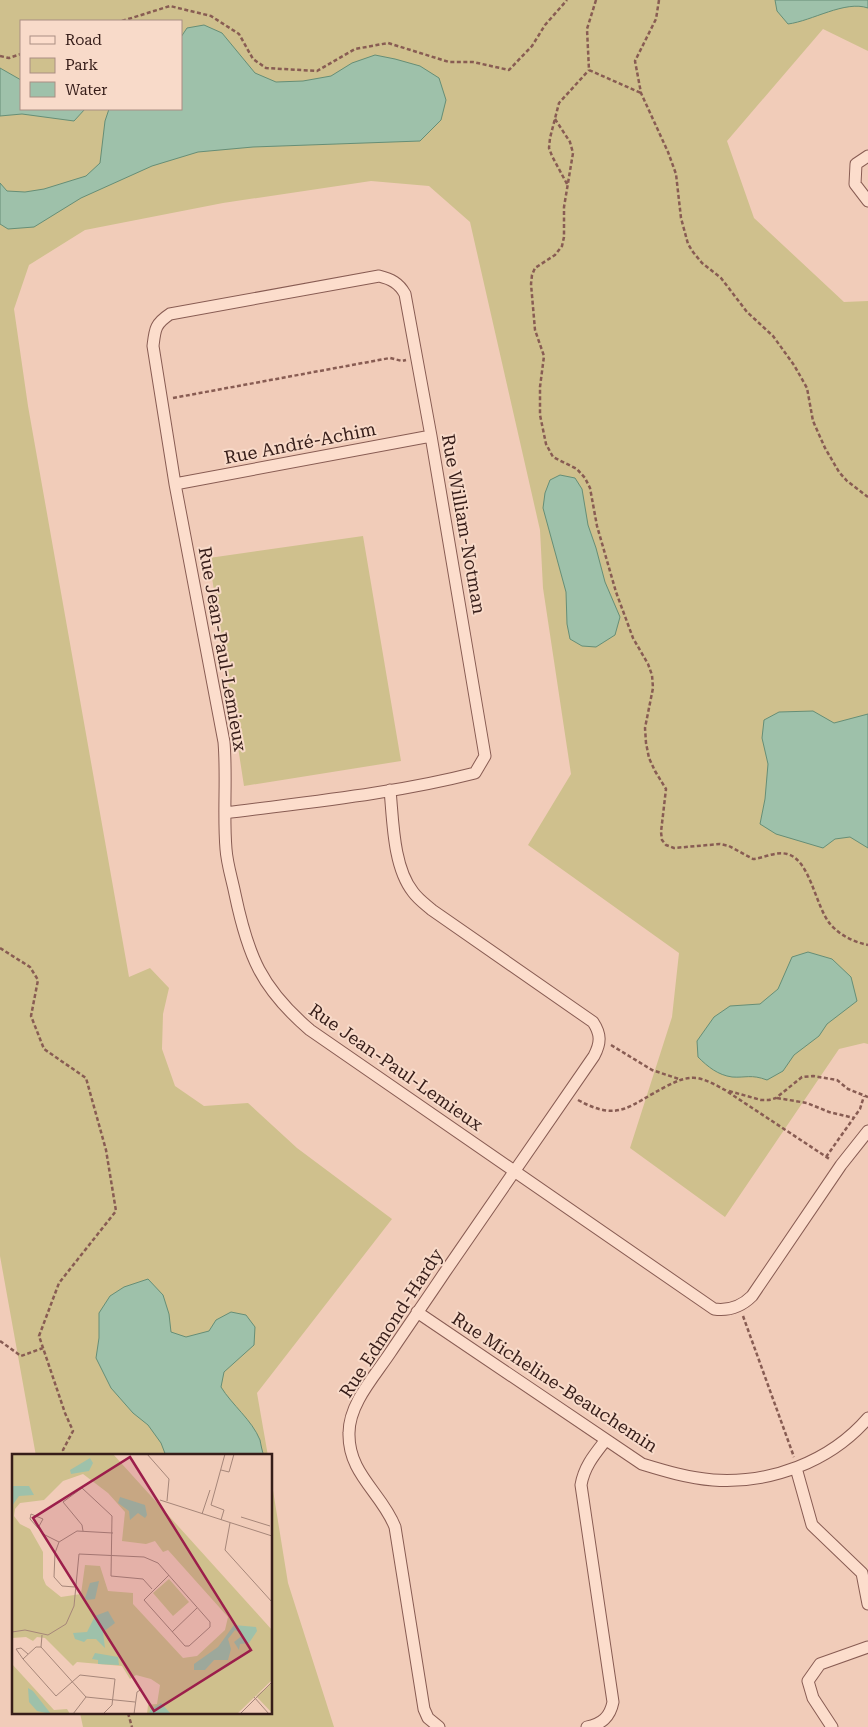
<svg xmlns="http://www.w3.org/2000/svg" width="868" height="1727" viewBox="0 0 868 1727" font-family="'Roboto Serif',serif">
	<style>
		.green { fill: #cfc08d; fill-rule: evenodd }
		.water { fill: #9ec1aa; stroke: #668e76 }
		.lines { fill: none; stroke-linecap: round; stroke-linejoin: round }
		.street-casing { stroke: #885c53; stroke-width: 13 }
		.path { stroke: #885c53; stroke-width: 2.5; stroke-dasharray: 4 2.5; stroke-linecap: butt }
		.street { stroke: #fcddcc; stroke-width: 11 }
		.labels { text-anchor: middle; dominant-baseline: central; stroke-width: 4; stroke-linejoin: round; paint-order: stroke }
		.street-label { font-size: 18px; fill: #361d19; stroke: #f8dac9 }
		.inset-road { fill: none; stroke: #a68679; stroke-width: 1 }
		.view { fill: #9c1e4b; fill-opacity: 0.15; stroke: #9c1e4b; stroke-width: 2.5 }
		.inset-edge { fill: none; stroke: #361d19; stroke-width: 2.5 }
	</style>
	<rect width="100%" height="100%" fill="#f1ccb9"/>
	<path class="green" d="M0,0h868v51l-45,-22 -96,112 27,77 90,84 24,-1v743l-4,-1 -25,6 -114,168 -95,-69 42,-131 7,-64 -151,-108 43,-71 -28,-186 -3,-58 -70,-308 -41,-36 -58,-5 -148,22 -138,27 -56,35 -15,44 14,97 101,571 21,-9 19,20 -6,26 -1,35 13,37 29,20 44,-3 49,45 95,71 -135,174 11,63h-232l-36,-200zM21,21h160v88h-160z
		M363,536l38,225 -157,25 -35,-228z
		M271,1478l17,105 46,144h-251l-3,-14h191z"/>
	<path class="water" d="M775,0h93v8c-23,-8 -56,13 -80,16l-11,-13z
		M204,25l18,8 33,40 21,9 27,-1 28,-5 21,-13 23,-8 20,4 25,7 19,12 7,22 -5,20 -21,21 -167,6 -55,5 -46,14 -71,32 -47,29 -26,2 -8,-5v-41l7,8 18,1 19,-3 42,-13 14,-13 5,-42 4,-12h72v-72l6,-9z
		M0,68l21,12v29h64l-11,12 -52,-7 -22,2z
		M560,475l15,3 7,11 6,36 8,23 9,34 15,35 -5,18 -19,12 -14,-1 -12,-7 -3,-15 -1,-32 -23,-84 2,-15 5,-13z
		M813,711l21,12 34,-9v134l-18,-11 -15,2 -12,9 -47,-14 -16,-10 5,-25 3,-35 -6,-26 2,-18 15,-8z
		M808,952l24,7 19,18 6,24 -30,23 -8,12 -25,19 -11,16 -16,9c-16,-6 -21,-2 -35,-3 -14,-2 -24,-10 -34,-20l-1,-16 17,-24 16,-11 30,-2 18,-15 14,-32z
		M148,1279l15,16 6,19 2,18 15,5 23,-6 7,-11 15,-8 15,3 9,12 -1,18 -30,27 -3,15c11,18 31,33 39,53 1,5 2,11 4,16h-98l-5,-13 -13,-18 -15,-12 -22,-25 -15,-30 3,-20v-25l11,-17 14,-9z"/>
	<g class="lines">
		<defs>
			<path id="street" d="M868,156l-12,8 -1,20 13,17
				M175,484l256,-48
				M390,790c3,30 3,77 23,102 5,7 12,12 19,18l161,112c8,12 8,21 1,34 -49,72 -99,144 -149,216 -18,27 -37,54 -55,81 -16,24 -41,51 -41,80 -1,41 33,60 46,94l29,182 4,9 11,9
				M225,813c84,-11 168,-19 250,-40l10,-17 -54,-320 -26,-142c-6,-11 -14,-15 -26,-18l-209,38c-15,10 -15,15 -17,32l22,138 49,258c3,36 -1,71 2,107 1,15 6,30 9,45 13,62 26,94 75,136l404,279c15,2 27,-2 38,-13l89,-131 27,-34
				M417,1312l225,152c23,7 46,14 71,16 57,4 117,-18 155,-62
				M796,1468l16,57 50,48 6,31
				M587,1727c15,-3 23,-10 26,-25l-32,-217c3,-18 13,-30 24,-44
				M832,1727l-19,-29 -5,-17 12,-17 48,-17"/>
		</defs>
		<use href="#street" class="street-casing"/>
		<path class="path" d="M596,0l-9,29 2,41 52,23
			M659,0l-3,19 -21,42 6,32 27,59 8,22 5,44 7,26 5,8 9,11 19,15 26,34 26,24 21,29 13,23 6,33 12,27 14,24 8,9 21,16
			M122,21l48,-15 41,10 28,18 14,25 13,9 51,3 38,-22 33,-6 61,19h24l36,8 23,-24 13,-21 22,-25
			M0,56l9,2 12,-4
			M555,119l15,23 3,11 -9,54v30l-2,9 -7,9 -20,13 -3,7 -1,9 4,46 9,26 -4,31v28l6,29 7,13 24,12 8,9 5,10 7,38 19,66 17,46 15,26 4,11 1,13 -8,40 1,15 3,15 6,13 11,18 -5,43 1,8 4,5 8,3 46,-4 9,2 24,13c11,-1 23,-8 34,-5 24,6 28,53 44,71 10,11 23,17 37,20
			M567,184l-15,-28 -3,-8 1,-10 9,-35 30,-33
			M173,398l217,-40 12,3 4,-1
			M0,948l30,19 8,13 -7,36 13,33 42,29 20,72 10,61 -57,72 -20,53 26,77 8,18 -10,19 1,6
			M611,1045l41,25 27,9
			M729,1091l32,9h8l7,-2 26,-21 11,-1 24,4 11,9 20,8
			M777,1098l30,5 22,9 25,6
			M578,1100c42,23 51,5 89,-14 10,-5 18,-9 30,-8 10,2 19,7 28,12l106,70
			M826,1157l34,-48 4,-13
			M743,1316l51,141
			M0,1341l21,15 22,-8
			M128,1713l4,14"/>
		<use href="#street" class="street"/>
	</g>
	<g class="labels">
		<g class="street-label">
			<text transform="translate(300 443) rotate(-11)">Rue André-Achim</text>
			<text transform="translate(464 524) rotate(80)">Rue William-Notman</text>
			<text transform="translate(223 649) rotate(80)">Rue Jean-Paul-Lemieux</text>
			<text transform="translate(396 1067) rotate(35)">Rue Jean-Paul-Lemieux</text>
			<text transform="translate(391 1323) rotate(-57)">Rue Edmond-Hardy</text>
			<text transform="translate(555 1382) rotate(33)">Rue Micheline-Beauchemin</text>
		</g>
	</g>
	<g transform="translate(12 1454)">
		<rect width="260" height="260" fill="#f1ccb9"/>
		<path d="M0,0h101l159,176v50l-35,34h-90l1,-9 9,-1 3,-19 -9,-6 -15,-4 -6,4 -8,-13 -45,-4 -4,4 -28,-28 -8,-1 -4,4 -7,-4 -14,1zM71,20l25,19 17,19 -3,29 24,3 9,-3 8,11 5,-2 60,67 -3,13 -28,26 -14,2 -50,-54v-11l-25,-2 -8,-25 -15,-1 -4,29 -20,3 -15,-12 -3,-7v-26l-13,-23 -10,-5 -6,-8 1,-7 5,-6 24,-3 19,-19zM157,125l20,23 -16,14 -20,-23zM0,210l42,46 13,-1 3,5h-58zM260,229v30l-16,-17z" fill="#cfc08d" fill-rule="evenodd"/>
		<path d="M78,4l3,5 -4,8 -18,3 -1,-4zM0,32h17l5,9 -15,1 -7,10zM108,43l25,8 2,10 -2,3 -7,-5 -8,7 -1,-9 -11,-8zM87,127l-4,18 -8,1 -2,-2 5,-15zM96,157l7,12 -12,9 2,16 -9,-9h-9l-3,3 -9,-3 -2,-6 14,-1 8,-16zM222,171l22,2 1,4 -8,12 -9,1 -1,6 -5,-8 9,-7 -8,-5 -7,9 3,10 -3,11h-14l-9,10h-11v-6l24,-17zM83,199l23,4 1,8 -21,-1v-4l-6,-1zM16,234l5,3 18,23 -14,-3 -8,-9zM149,249l10,11h-22l1,-4z" fill="#9ec1aa"/>
		<path class="inset-road" d="M135,0l22,25 -2,22M209,16l8,2 5,-18M148,46l112,36M190,60l8,-24M229,63l29,9M209,66l3,-10 -13,-5 14,-51M218,69l-5,27 47,52M26,74l5,-9 -12,-5 -1,5 8,9 7,7 14,7M71,77l-1,-6 -19,-23 19,-14 30,28 -1,60 32,3 9,10M63,133l-13,-1 -8,-9 1,-24 4,-11 18,-11 36,2M0,178l13,-2 23,5 18,-11 8,-18 5,-52 65,3 14,6 52,59v5l-21,19h-4l-41,-46 25,-25M160,178l25,-24M30,181l-1,12 45,50 49,5M29,193h-5l-13,12 33,37 24,-21 35,4 -3,26 -9,9M11,205l-7,-10 5,-1 7,6M242,243l15,17M61,260l13,-17M122,260l3,-22 5,-3M228,260l32,-32"/>
		<path class="view" d="M118,3l121,193 -97,61 -121,-193z"/>
		<rect width="260" height="260" class="inset-edge"/>
	</g>
	<rect x="20" y="20" width="162" height="90" fill="#f8dac9" stroke="#aa8e83"/>
	<rect x="30" y="36" width="25" height="8" fill="#fcddcc" stroke="#aa8e83"/>
	<text x="65" y="45" font-size="15" fill="#361d19">Road</text>
	<rect x="30" y="58" width="25" height="15" fill="#cfc08d" stroke="#aa8e83"/>
	<text x="65" y="70" font-size="15" fill="#361d19">Park</text>
	<rect x="30" y="82" width="25" height="15" fill="#9ec1aa" stroke="#aa8e83"/>
	<text x="65" y="95" font-size="15" fill="#361d19">Water</text>
</svg>
